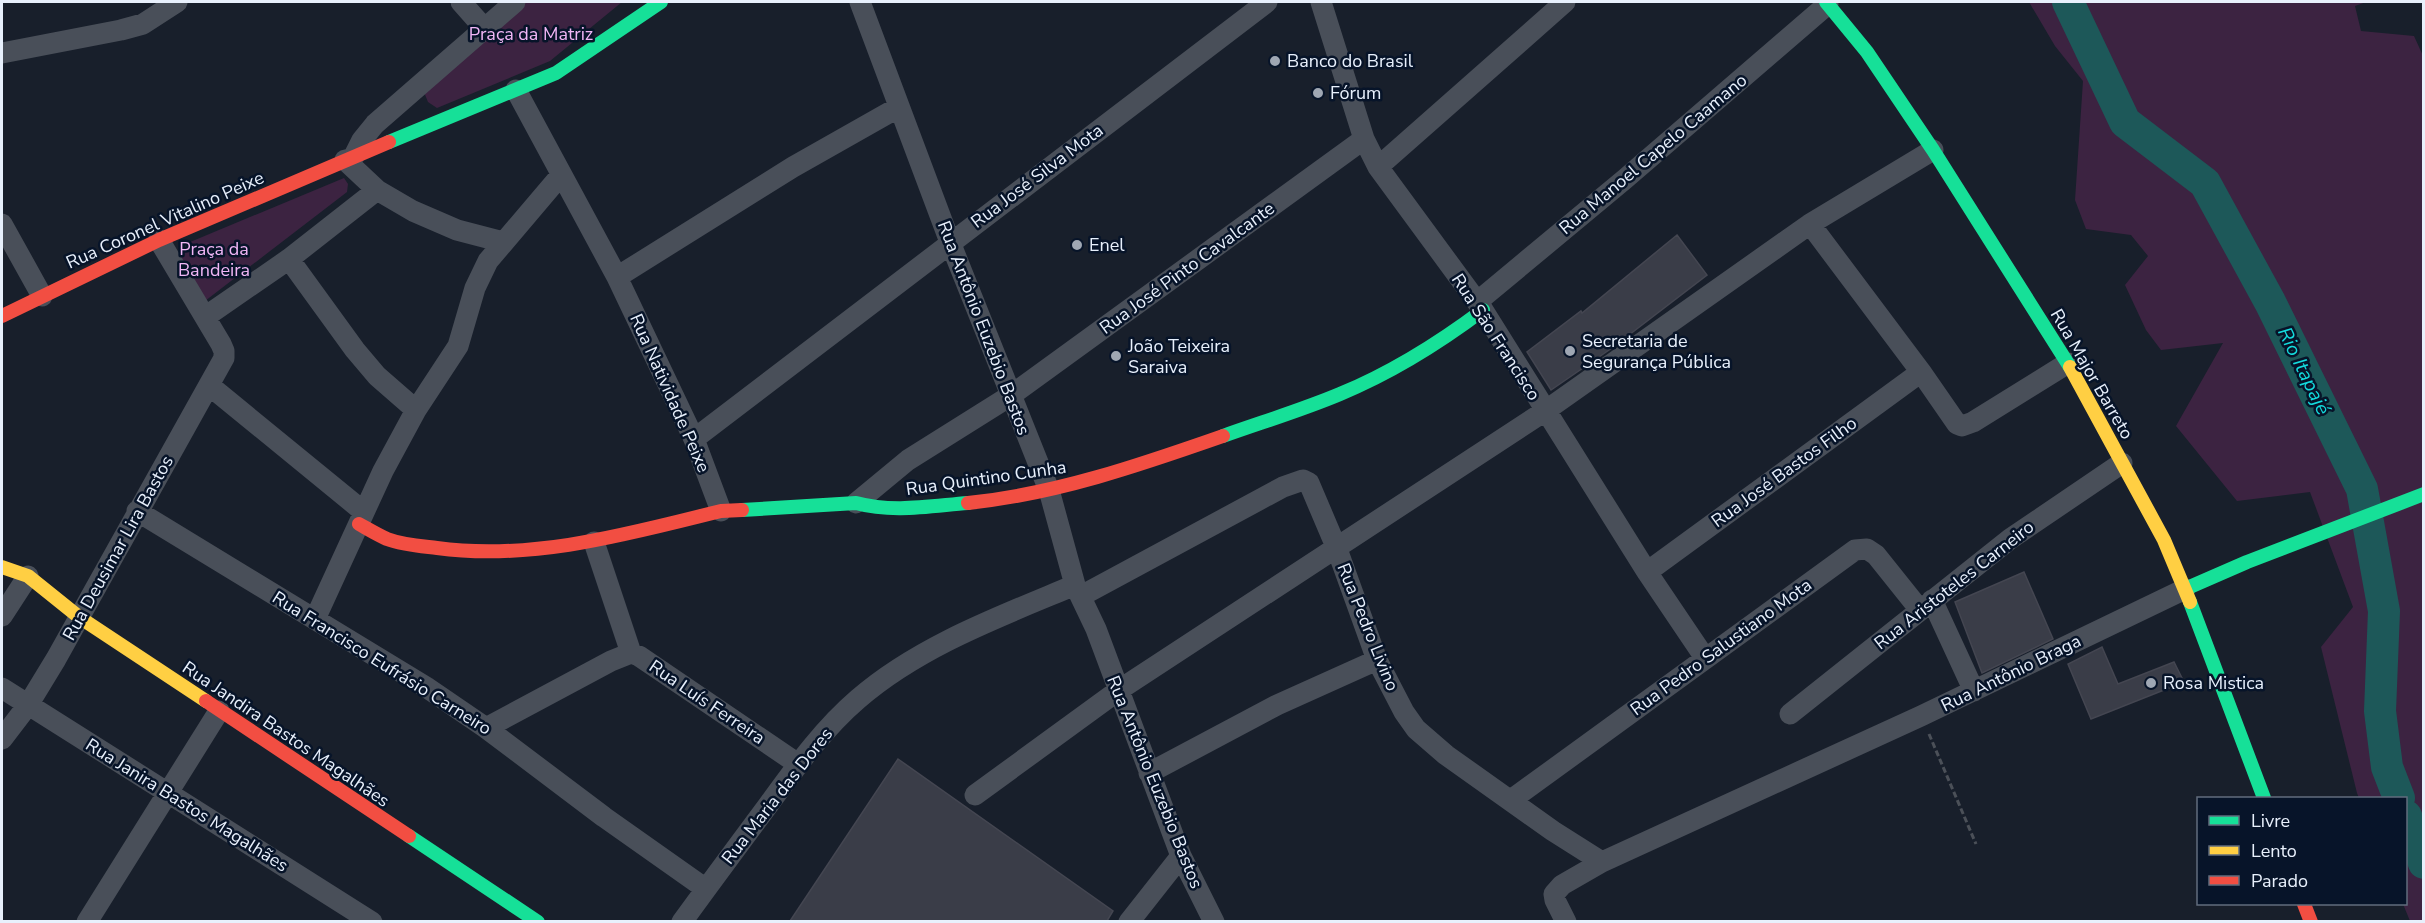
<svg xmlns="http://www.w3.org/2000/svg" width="2425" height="923" viewBox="0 0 2425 923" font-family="'Nunito Sans',sans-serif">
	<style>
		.green { fill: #3c2341 }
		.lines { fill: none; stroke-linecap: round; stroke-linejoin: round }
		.river { stroke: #1d5859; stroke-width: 32 }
		.building { fill: #3a3d48; stroke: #444651; stroke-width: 1.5 }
		.path { stroke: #4b5058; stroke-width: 3; stroke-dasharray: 6 3; stroke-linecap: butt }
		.street { stroke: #494f59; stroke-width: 21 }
		.fast { stroke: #16e098; stroke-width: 14 }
		.slow { stroke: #ffcf43; stroke-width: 14 }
		.jam { stroke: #f24e42; stroke-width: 14 }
		.poi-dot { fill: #9fa7b3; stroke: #071429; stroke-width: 2 }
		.labels { text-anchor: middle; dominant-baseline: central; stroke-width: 5; stroke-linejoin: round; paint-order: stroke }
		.park-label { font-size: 18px; fill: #f1b6f6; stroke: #071429 }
		.poi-label { font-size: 18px; fill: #e8f0fc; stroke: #071429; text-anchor: start }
		.street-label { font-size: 18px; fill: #e8f0fc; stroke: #071429 }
		.water-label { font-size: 20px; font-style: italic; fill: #14dbdd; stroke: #071429 }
	</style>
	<rect width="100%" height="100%" fill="#181f2b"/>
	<path class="green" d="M519,2h103l-72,59 -113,47 -9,-6 -4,-10z
		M2029,2h337l-11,4 6,25 53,5 10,22 -1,863h-13l-7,-17h3v-106h-47l-2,-5 -36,-146 32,-40 -43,-115 -73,9 -61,-75 47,-83 -62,7 -15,-20 -21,-45 23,-29 -17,-21 -45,-6 -11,-29 8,-119 -28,-35z
		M344,178l4,6 -1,8 -142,109 -25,-45 3,-11z"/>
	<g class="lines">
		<path class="river" d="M2068,2l57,120 80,61 65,119 92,187 22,122 -4,100 7,56 12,31
			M2406,816l18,47"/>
	</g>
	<path class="building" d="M1677,235l30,40 -95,73 -61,42 -24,-38 54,-41 1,2z
		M2024,572l29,67 -71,34 -27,-71z
		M2102,647l16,37 56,-22 10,20 -93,37 -23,-55z
		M898,759l215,152 -6,10h-317z"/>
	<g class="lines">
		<path class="path" d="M1929,734l47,110"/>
		<path class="street" d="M461,2l23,26
			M860,2l90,240 99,248 26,95 21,44 85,227 33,66
			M1321,2l43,137 14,28 105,143 164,262 58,86
			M2,53l119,-23 22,-6 34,-22
			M516,90l101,187 77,162 27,72
			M354,156l8,-16 13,-16 140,-122
			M1378,167l187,-165
			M377,190l36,21 44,19 46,12
			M2,224l40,72
			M1810,224l111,148 36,52 5,2 11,-4 95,-59
			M289,259l66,91 22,26 39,34
			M617,277l176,-110 106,-60
			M1477,302l148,-123 203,-175
			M205,317l84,-58 88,-69 -32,-30
			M210,386l154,126
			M694,439l573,-437
			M856,503l52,-43 102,-64 354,-257
			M137,511l289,176 60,41 118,89 102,72
			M594,542l37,111
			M1647,572l274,-200
			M1081,596l202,-109 20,-7 6,3 28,66 40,111 27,52 12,17 30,26 107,76 49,31
			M1932,600l42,91
			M2,616l26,-40
			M315,619l68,-148 33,-61 42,-64 17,-58 13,-27 73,-86
			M2,688l370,234
			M1790,714l220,-175 112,-76
			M486,728l125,-67 20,-8 8,3 159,108
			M2,739l26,-34 28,-46 168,-301v-7l-3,-7 -62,-104
			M1149,773l128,-68 100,-45
			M975,795l144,-105 426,-279 265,-187 123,-74
			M1511,800l344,-250 12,-1 9,6 44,55
			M87,922l132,-211
			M682,922c29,-40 58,-79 87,-118 27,-37 54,-75 89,-105 61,-53 143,-83 217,-114
			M1129,922l52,-66
			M1566,922l-11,-22 -1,-6 8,-9 40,-23 319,-146 264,-127"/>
		<path class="fast" d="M1826,2l41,50 66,98 137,217
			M389,142l167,-69 105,-71
			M1223,436c39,-14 79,-26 117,-42 51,-21 99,-51 143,-84
			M742,510l114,-7c37,10 74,3 112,0
			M2185,589l62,-27 177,-68
			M2190,602l74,196
			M409,836l129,86"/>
		<path class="slow" d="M2070,367l94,173 26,62
			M2,567l26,9 51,41 127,84"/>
		<path class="jam" d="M2,316l157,-76 230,-98
			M968,503c88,-9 172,-38 255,-67
			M359,524c9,5 19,11 28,15 16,6 33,7 50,9 96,13 191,-14 284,-37l21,-1
			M206,701l203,135
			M2304,904l7,18"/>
	</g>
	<g class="poi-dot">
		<circle cx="1275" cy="61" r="6"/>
		<circle cx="1318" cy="93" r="6"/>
		<circle cx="1077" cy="245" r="6"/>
		<circle cx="1570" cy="351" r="6"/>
		<circle cx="1116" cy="356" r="6"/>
		<circle cx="2151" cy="683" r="6"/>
	</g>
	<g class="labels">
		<g class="park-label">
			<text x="531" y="34">Praça da Matriz</text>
			<text x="214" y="249">Praça da<tspan x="214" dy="21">Bandeira</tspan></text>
		</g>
		<g class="poi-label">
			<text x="1287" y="61">Banco do Brasil</text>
			<text x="1330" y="93">Fórum</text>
			<text x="1089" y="245">Enel</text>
			<text x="1582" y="341">Secretaria de<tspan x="1582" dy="21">Segurança Pública</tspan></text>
			<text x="1128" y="346">João Teixeira<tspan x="1128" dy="21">Saraiva</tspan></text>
			<text x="2163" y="683">Rosa Mistica</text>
		</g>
		<g class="street-label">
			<text transform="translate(1653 154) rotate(-40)">Rua Manoel Capelo Caamano</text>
			<text transform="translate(1037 176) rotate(-37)">Rua José Silva Mota</text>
			<text transform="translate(165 220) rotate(-24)">Rua Coronel Vitalino Peixe</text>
			<text transform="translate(1187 268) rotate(-36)">Rua José Pinto Cavalcante</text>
			<text transform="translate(984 328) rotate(69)">Rua Antônio Euzebio Bastos</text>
			<text transform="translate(1496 337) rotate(57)">Rua São Francisco</text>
			<text transform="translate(2092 374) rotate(60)">Rua Major Barreto</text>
			<text transform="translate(670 393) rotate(66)">Rua Natividade Peixe</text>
			<text transform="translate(1784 472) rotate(-36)">Rua José Bastos Filho</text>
			<text transform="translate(986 478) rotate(-8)">Rua Quintino Cunha</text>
			<text transform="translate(118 548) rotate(-61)">Rua Deusimar Lira Bastos</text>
			<text transform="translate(1954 585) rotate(-38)">Rua Aristoteles Carneiro</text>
			<text transform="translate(1368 627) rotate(68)">Rua Pedro Livino</text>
			<text transform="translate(1721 647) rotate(-36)">Rua Pedro Salustiano Mota</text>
			<text transform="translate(382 663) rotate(32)">Rua Francisco Eufrásio Carneiro</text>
			<text transform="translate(2011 673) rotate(-26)">Rua Antônio Braga</text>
			<text transform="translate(707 702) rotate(34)">Rua Luís Ferreira</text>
			<text transform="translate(286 734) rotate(34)">Rua Jandira Bastos Magalhães</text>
			<text transform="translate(1155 782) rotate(68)">Rua Antônio Euzebio Bastos</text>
			<text transform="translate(777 796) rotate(-52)">Rua Maria das Dores</text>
			<text transform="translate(187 805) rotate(32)">Rua Janira Bastos Magalhães</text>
		</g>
		<g class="water-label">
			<text transform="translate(2304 371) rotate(64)">Rio Itapajé</text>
		</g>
	</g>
	<rect width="2425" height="923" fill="none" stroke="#e8f0fc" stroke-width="6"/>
	<rect x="2197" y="797" width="210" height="108" fill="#071429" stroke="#616c7d" stroke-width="1.5"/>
	<rect x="2209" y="816" width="30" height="9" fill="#16e098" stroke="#616c7d" stroke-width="1.5"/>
	<text x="2251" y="827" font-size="18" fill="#e8f0fc">Livre</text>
	<rect x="2209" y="846" width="30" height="9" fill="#ffcf43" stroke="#616c7d" stroke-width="1.5"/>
	<text x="2251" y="857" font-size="18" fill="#e8f0fc">Lento</text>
	<rect x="2209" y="876" width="30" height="9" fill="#f24e42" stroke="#616c7d" stroke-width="1.5"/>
	<text x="2251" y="887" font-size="18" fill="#e8f0fc">Parado</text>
</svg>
